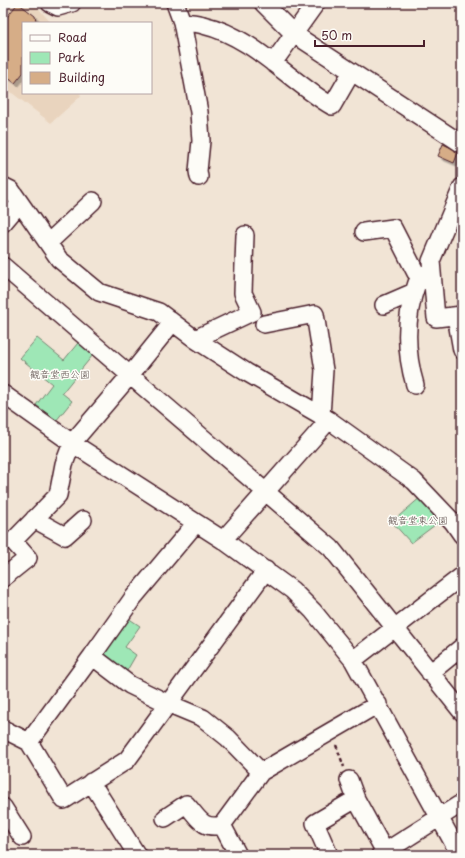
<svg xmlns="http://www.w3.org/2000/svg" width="465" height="858" viewBox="0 0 465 858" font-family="'Playpen Sans','Klee One',sans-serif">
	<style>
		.built { fill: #e9d4be }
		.green { fill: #9ee7b6; stroke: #748370 }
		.building { fill: #d6ad87; stroke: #4a1f2b; filter: url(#shadow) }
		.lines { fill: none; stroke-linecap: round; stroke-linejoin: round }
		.minor-casing { stroke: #4a1f2b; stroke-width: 20 }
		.path { stroke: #4a1f2b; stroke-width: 2.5; stroke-dasharray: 4 3; stroke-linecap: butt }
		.minor { stroke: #fdfcf7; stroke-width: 17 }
		.labels { text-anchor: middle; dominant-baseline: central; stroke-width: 3; stroke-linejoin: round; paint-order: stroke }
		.park-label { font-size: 10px; fill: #5f514e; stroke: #fdfcf7 }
	</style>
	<defs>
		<filter id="shadow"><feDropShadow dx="3.5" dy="3.5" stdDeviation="0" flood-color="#0004"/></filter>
	</defs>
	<rect width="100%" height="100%" fill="#f1e4d5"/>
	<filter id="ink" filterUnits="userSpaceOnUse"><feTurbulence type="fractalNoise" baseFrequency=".025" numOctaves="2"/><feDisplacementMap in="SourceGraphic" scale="8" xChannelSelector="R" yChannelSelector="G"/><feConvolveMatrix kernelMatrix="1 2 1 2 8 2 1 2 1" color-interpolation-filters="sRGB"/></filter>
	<g filter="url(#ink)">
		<path class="built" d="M9,3h22l8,6 12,14h-28v70h57l1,3 -30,27 -48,-37v-77z"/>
		<path class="green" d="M37,338l27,22 18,-22 15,12 -35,43 10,8 -16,20 -20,-16 16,-21 -32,-26z
			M422,496l21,23 -32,24 -19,-21z
			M125,616l15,10 -15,21 11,8 -11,19 -24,-18z"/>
		<path class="building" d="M18,3l17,13 1,5v2h-13v50l-8,10 -12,-9v-52z
			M443,144l13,6 -1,2 3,1 -4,10 -16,-7z"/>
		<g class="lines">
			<defs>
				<path id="minor" d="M50,3l8,4 14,-4
					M175,3l7,19 17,90 2,29 -3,30 1,6
					M263,3l31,31 168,110
					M182,22c7,1 15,1 21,3 51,12 86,56 129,81l19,-33
					M273,63l43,-60
					M3,186l8,4 48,69 40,33 60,20 36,27 51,33 83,48 85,61 39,41 9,13
					M462,187l-31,74 5,57 26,-3
					M3,223l17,-20
					M364,232l29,-4 23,45 15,4
					M48,243l45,-42
					M3,266l328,282 131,164
					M384,305l30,-13
					M456,316l6,34
					M264,324l51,-10 9,56 -3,46
					M195,339l57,-27 -9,-19 2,-58
					M415,385c-10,-34 -10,-69 2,-102l14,-6
					M3,394l69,49 151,97 69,50 21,21 40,49 107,195
					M34,519l31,17 18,-16
					M196,523l-63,75 -41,58 38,29 37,18 36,15 25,20 33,34 117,-68
					M223,540l106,-120
					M3,578l25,-20 -15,-17 45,-46 6,-31 8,-21 59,-69 41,-51
					M353,660l109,-84
					M430,673l32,-26
					M3,731l2,-1 24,12 35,58 63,-40 139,-190
					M29,742l63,-86
					M349,780l7,19
					M91,782l46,73
					M3,807l19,30
					M165,818l21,-14c13,14 16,26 36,21
					M238,855l-16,-30 39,-53
					M329,855l-14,-32 41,-24 29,53
					M380,855l82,-52"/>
			</defs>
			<use href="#minor" class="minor-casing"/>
			<path class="path" d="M336,745l8,22"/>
			<use href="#minor" class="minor"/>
		</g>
	</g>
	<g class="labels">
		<g class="park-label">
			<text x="60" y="373">観音堂西公園</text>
			<text x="418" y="519">観音堂東公園</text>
		</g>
	</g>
	<rect width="465" height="858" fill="none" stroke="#fdfcf7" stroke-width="16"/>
	<rect x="8" y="8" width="449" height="842" fill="none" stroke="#4a1f2b" stroke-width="1.5" filter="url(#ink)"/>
	<rect x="22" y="22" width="130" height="72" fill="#fdfcf7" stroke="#b5a4a5"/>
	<rect x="30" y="35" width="20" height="6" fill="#fdfcf7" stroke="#b5a4a5"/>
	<text x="58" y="42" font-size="12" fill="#4a1f2b">Road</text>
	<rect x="30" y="52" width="20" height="12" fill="#9ee7b6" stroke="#b5a4a5"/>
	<text x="58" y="62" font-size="12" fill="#4a1f2b">Park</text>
	<rect x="30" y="72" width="20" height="12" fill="#d6ad87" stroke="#b5a4a5"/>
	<text x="58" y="82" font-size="12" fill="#4a1f2b">Building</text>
	<path d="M315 40v6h109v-6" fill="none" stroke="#4a1f2b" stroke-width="2"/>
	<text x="321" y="40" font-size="12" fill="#4a1f2b" stroke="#fdfcf7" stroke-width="3" paint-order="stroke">50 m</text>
</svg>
